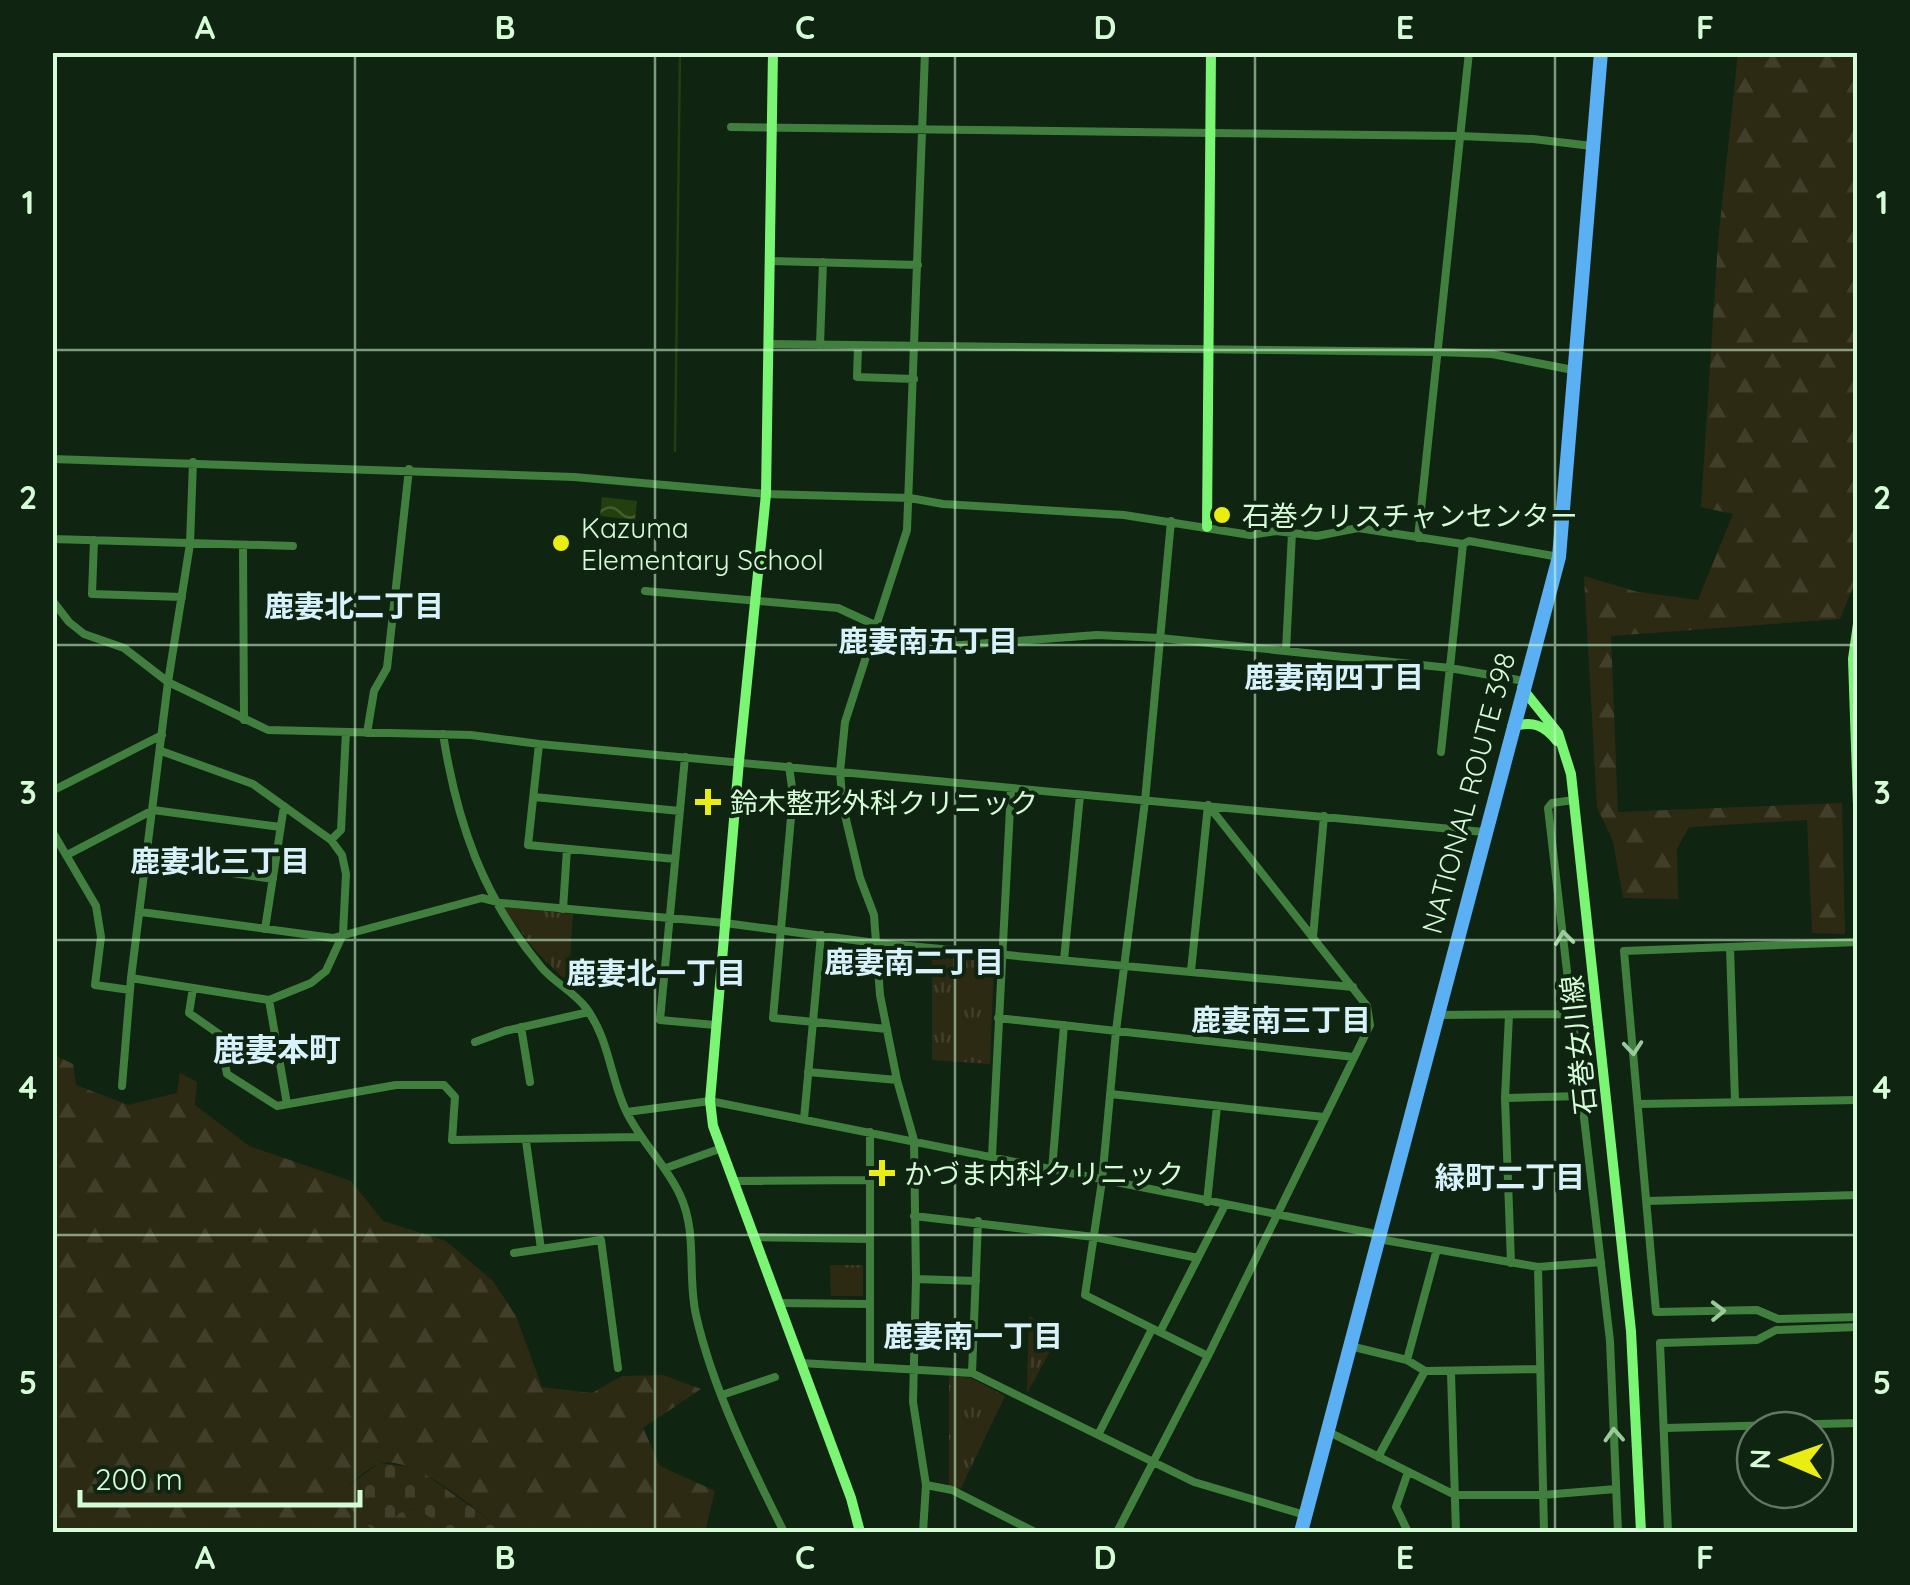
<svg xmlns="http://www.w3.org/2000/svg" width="1910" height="1585" viewBox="0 0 1910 1585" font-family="Quicksand,'Noto Sans JP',sans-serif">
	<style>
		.forest { fill: url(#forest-firs) }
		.cemetery { fill: url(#cemetery-stones) }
		.park { fill: url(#park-tufts) }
		.water { fill: url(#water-waves) }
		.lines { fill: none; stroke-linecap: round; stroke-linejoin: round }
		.stream { stroke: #243f0e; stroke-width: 2.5 }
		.street { stroke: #417f3f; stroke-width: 8 }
		.secondary { stroke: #7bf574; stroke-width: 10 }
		.highway { stroke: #5ab0f3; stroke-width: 14 }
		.oneway { stroke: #9aca9a }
		.grid { fill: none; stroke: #d6fcd7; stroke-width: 2.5; stroke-opacity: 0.55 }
		.poi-dot { fill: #e9ed11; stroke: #102412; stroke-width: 4 }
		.labels { text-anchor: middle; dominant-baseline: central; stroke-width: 8; stroke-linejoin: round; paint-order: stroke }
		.poi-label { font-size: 28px; fill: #d6fcd7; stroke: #102412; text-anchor: start }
		.street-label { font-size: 28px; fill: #d6fcd7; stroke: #102412 }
		.neighbourhood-label { font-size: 30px; font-weight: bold; fill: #d8f2fc; stroke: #102412 }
		.quarter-label { font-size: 32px; font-weight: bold; fill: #d8f2fc; stroke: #102412 }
		.neatline { fill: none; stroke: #d6fcd7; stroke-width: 4 }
		.grid-label { font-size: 32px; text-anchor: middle; font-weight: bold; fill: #d6fcd7 }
	</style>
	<defs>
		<pattern id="forest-firs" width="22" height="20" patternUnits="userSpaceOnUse" patternTransform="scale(2.5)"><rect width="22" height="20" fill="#2d2a14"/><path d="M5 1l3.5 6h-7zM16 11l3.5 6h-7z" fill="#413f2a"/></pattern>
		<pattern id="cemetery-stones" width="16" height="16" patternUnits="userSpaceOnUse" patternTransform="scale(2.5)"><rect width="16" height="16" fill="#2d2a14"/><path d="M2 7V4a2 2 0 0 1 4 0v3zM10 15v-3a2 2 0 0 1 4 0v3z" fill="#413f2a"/></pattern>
		<pattern id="park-tufts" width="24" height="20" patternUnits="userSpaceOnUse" patternTransform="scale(2.5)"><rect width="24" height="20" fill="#2d2a14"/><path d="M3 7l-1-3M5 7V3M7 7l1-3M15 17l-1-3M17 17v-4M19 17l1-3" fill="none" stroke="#413f2a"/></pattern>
		<pattern id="water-waves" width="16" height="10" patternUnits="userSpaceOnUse" patternTransform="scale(2.5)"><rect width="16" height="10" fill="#243f0e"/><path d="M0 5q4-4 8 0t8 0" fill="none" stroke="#435c30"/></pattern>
	</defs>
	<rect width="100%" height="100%" fill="#102412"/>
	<path class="forest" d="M1738,53h119v525l-17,41 -229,17 7,176 224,-9 3,131 -33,-1 -5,-113 -118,7 -12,22 1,50 -55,-1 -10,-57 -16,-34 -13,-231 54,16 60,8 35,-86 -32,-7 17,-265z
		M52,1054l21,10 3,21 52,20 49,-12 3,-20 17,9 -2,23 54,41 102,35 32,40 63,20 47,40 23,35 26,71 50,6 30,-17 41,-1 38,14 -58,39 17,38 55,25 -10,41h-191l-10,-2c-28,-19 -88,-74 -122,-67 -15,3 -32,23 -44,32l36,37h-321z
		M417,1508l35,24h-71l18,-19z"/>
	<path class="cemetery" d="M379,1463l37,5 88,62 10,2h-62l-36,-24 -17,5 -18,19h-7l-37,-37z"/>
	<path class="park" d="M503,907l70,7 -4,60 -6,4 -29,-29z
		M932,958l62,3 -4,103 -58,-4z
		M830,1265h33v31h-32z
		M1029,1316l30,19 -32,58z
		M949,1376l22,2 34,18 -45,94 -11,-4z"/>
	<path class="water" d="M602,497l35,4 -2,19 -35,-4z"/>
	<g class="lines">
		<path class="stream" d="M675,451l5,-399"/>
		<path class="street" d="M731,127l728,9 74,3 59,7
			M771,261l147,4
			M769,344l669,8 54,2 81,16
			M820,345l3,-83
			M858,346l-1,31 57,2
			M52,459l522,18 192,17 144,4 33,6 181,11 126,20 26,-4 41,5 41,-8 105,16 6,-3 90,16
			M1171,521l-26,280 -29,230 -14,150 -17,114 123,61
			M1418,538l51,-486
			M52,539l241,7
			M94,540l-2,54 90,3
			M243,545l1,175
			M645,591l193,17 39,18 71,20 149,-11 63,3 290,30 74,13
			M52,600l17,22 15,12 40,14 44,34 100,48 203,5 68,9 945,88
			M1286,650l6,-117
			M367,733l7,-42 13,-23 22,-199
			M443,734c14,89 40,164 99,234 13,15 32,24 44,40 24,32 24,71 41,105 15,30 39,52 53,82 18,38 7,81 16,120 17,75 54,149 88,217
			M539,744l-11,101 147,14
			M1441,752l22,-208
			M685,757l-25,263 55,5
			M789,766l4,29 -20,223 114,11
			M52,791l110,-56
			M534,797l146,14
			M1574,800l-22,3 -4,5 62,533 8,191
			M52,831l44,75 5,31 -6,48 35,5
			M331,840l10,-10 5,-98
			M67,855l86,-45 127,17
			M147,861l126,18
			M563,909l4,-60
			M141,912l192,26 149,-40 20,5 223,20 151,20 477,44
			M265,929l19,-123
			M1313,937l11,-121
			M1858,942l-234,9 32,361 101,-2 21,9 80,-2
			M1730,947l5,154
			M1064,960l16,-165
			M1191,971l17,-166
			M131,978l138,22 42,-17 15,-12 17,-37 3,-60 -4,-19 -11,-15 -78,-56 -92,-33
			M193,988l-4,25 30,21 8,40 50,32 119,-21h48l11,12 -3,43 188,-3
			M269,1000l18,104
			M1436,1015l137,-1
			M1509,1015l-4,83 6,165
			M998,1018l356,39
			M521,1027l9,55
			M475,1042l30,-11 84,-19
			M808,1072l89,8
			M122,1086l9,-108 37,-296 22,-138 3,-82
			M1110,1094l214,23
			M1505,1098l76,-2
			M1638,1104l220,-4
			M627,1112l83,-11 661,132 13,7 154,27 63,-5
			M804,1119l17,-184
			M526,1141l15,108
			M992,1156l19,-367
			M666,1168l56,-20
			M1052,1170l12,-145
			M734,1181l134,-1
			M1647,1201l211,-6
			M1207,1202l10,-96
			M914,1216l180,21 104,21
			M754,1237l115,2
			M514,1253l87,-13 17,128
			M1538,1267l6,265
			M916,1279l60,2
			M778,1303l91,1
			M1160,1332l65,-127
			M1350,1346l57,14 18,11 115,-2
			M1407,1360l30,-111
			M801,1363l171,10 222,109 111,33
			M870,1366v-234
			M972,1373l6,-152
			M1451,1373l5,159
			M722,1395l53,-18
			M1665,1428l193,-5
			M1327,1431l128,64h88l73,-6
			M1098,1435l54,-106
			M1378,1457l47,-86
			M1408,1472l-12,35 12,25
			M926,1485l26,5 83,42
			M923,1532l3,-47 -13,-83 3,-123 -2,-139 -17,-60 -17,-85 -6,-80 -14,-37 -17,-71 -3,-35 5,-50 62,-192 18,-478
			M1117,1532l91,-176 162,-331 -3,-19 -159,-201
			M1668,1532l-8,-189 97,-3 19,-10 82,-3"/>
		<path class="secondary" d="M773,52l-7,442 -27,267 -29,340 3,25 138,372 9,34
			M1207,527l4,-475
			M1858,624l-5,35 5,146
			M1522,688l36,45 13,41 60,557 10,201
			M1512,727c20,-7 32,-2 45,14"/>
		<path class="highway" d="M1301,1532l258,-975 42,-505"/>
	</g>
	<defs><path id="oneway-chevron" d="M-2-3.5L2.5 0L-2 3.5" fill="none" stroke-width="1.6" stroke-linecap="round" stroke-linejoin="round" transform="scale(2.5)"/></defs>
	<g class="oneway">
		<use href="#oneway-chevron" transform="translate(1564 938) rotate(-97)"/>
		<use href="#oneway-chevron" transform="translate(1633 1048) rotate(85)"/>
		<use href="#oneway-chevron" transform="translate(1718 1311) rotate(-1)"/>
		<use href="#oneway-chevron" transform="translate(1614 1435) rotate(-93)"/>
	</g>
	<path class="grid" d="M355,52v1480M655,52v1480M955,52v1480M1255,52v1480M1555,52v1480M52,350h1806M52,645h1806M52,940h1806M52,1235h1806"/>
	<g class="poi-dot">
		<circle cx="1222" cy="515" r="10"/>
		<circle cx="561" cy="543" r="10"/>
		<path d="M703 787h10v10h10v10h-10v10h-10v-10h-10v-10h10z"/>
		<path d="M877 1158h10v10h10v10h-10v10h-10v-10h-10v-10h10z"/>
	</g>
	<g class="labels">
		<g class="poi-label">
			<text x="1242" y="515">石巻クリスチャンセンター</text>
			<text x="581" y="527">Kazuma<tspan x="581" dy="32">Elementary School</tspan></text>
			<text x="730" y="802">鈴木整形外科クリニック</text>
			<text x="904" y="1173">かづま内科クリニック</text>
		</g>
		<g class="street-label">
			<text transform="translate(1468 793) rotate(-75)">NATIONAL ROUTE 398</text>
			<text transform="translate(1578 1045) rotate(-96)">石巻女川線</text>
		</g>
		<g class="neighbourhood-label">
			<text x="354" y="606">鹿妻北二丁目</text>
			<text x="928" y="641">鹿妻南五丁目</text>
			<text x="1334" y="677">鹿妻南四丁目</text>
			<text x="220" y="861">鹿妻北三丁目</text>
			<text x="914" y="962">鹿妻南二丁目</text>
			<text x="656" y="973">鹿妻北一丁目</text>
			<text x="1281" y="1020">鹿妻南三丁目</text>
			<text x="1510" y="1177">緑町二丁目</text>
			<text x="973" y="1336">鹿妻南一丁目</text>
		</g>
		<g class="quarter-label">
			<text x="277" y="1049">鹿妻本町</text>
		</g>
	</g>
	<rect width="1910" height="1585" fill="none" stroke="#102412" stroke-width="110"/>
	<g transform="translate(1785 1460) rotate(272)"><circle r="48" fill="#102412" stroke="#5f7a61" stroke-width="2.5"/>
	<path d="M0-8L18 38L0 25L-18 38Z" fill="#e9ed11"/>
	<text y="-15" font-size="28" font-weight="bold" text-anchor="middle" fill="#d6fcd7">N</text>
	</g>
	<path d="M80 1490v15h280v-15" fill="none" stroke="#d6fcd7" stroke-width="5"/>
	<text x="95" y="1490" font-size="30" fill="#d6fcd7" stroke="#102412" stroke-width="8" paint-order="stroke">200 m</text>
	<rect x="55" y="55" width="1800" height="1475" class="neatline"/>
	<g class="grid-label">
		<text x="205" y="39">A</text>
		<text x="505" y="39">B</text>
		<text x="805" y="39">C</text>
		<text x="1105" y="39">D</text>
		<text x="1405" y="39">E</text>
		<text x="1705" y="39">F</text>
		<text x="28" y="214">1</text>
		<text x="1882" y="214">1</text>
		<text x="28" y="509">2</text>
		<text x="1882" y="509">2</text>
		<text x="28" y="804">3</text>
		<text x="1882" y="804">3</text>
		<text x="28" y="1099">4</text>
		<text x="1882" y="1099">4</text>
		<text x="28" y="1394">5</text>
		<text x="1882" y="1394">5</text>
		<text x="205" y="1569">A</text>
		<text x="505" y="1569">B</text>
		<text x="805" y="1569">C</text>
		<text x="1105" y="1569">D</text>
		<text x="1405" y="1569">E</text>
		<text x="1705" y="1569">F</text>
	</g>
</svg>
